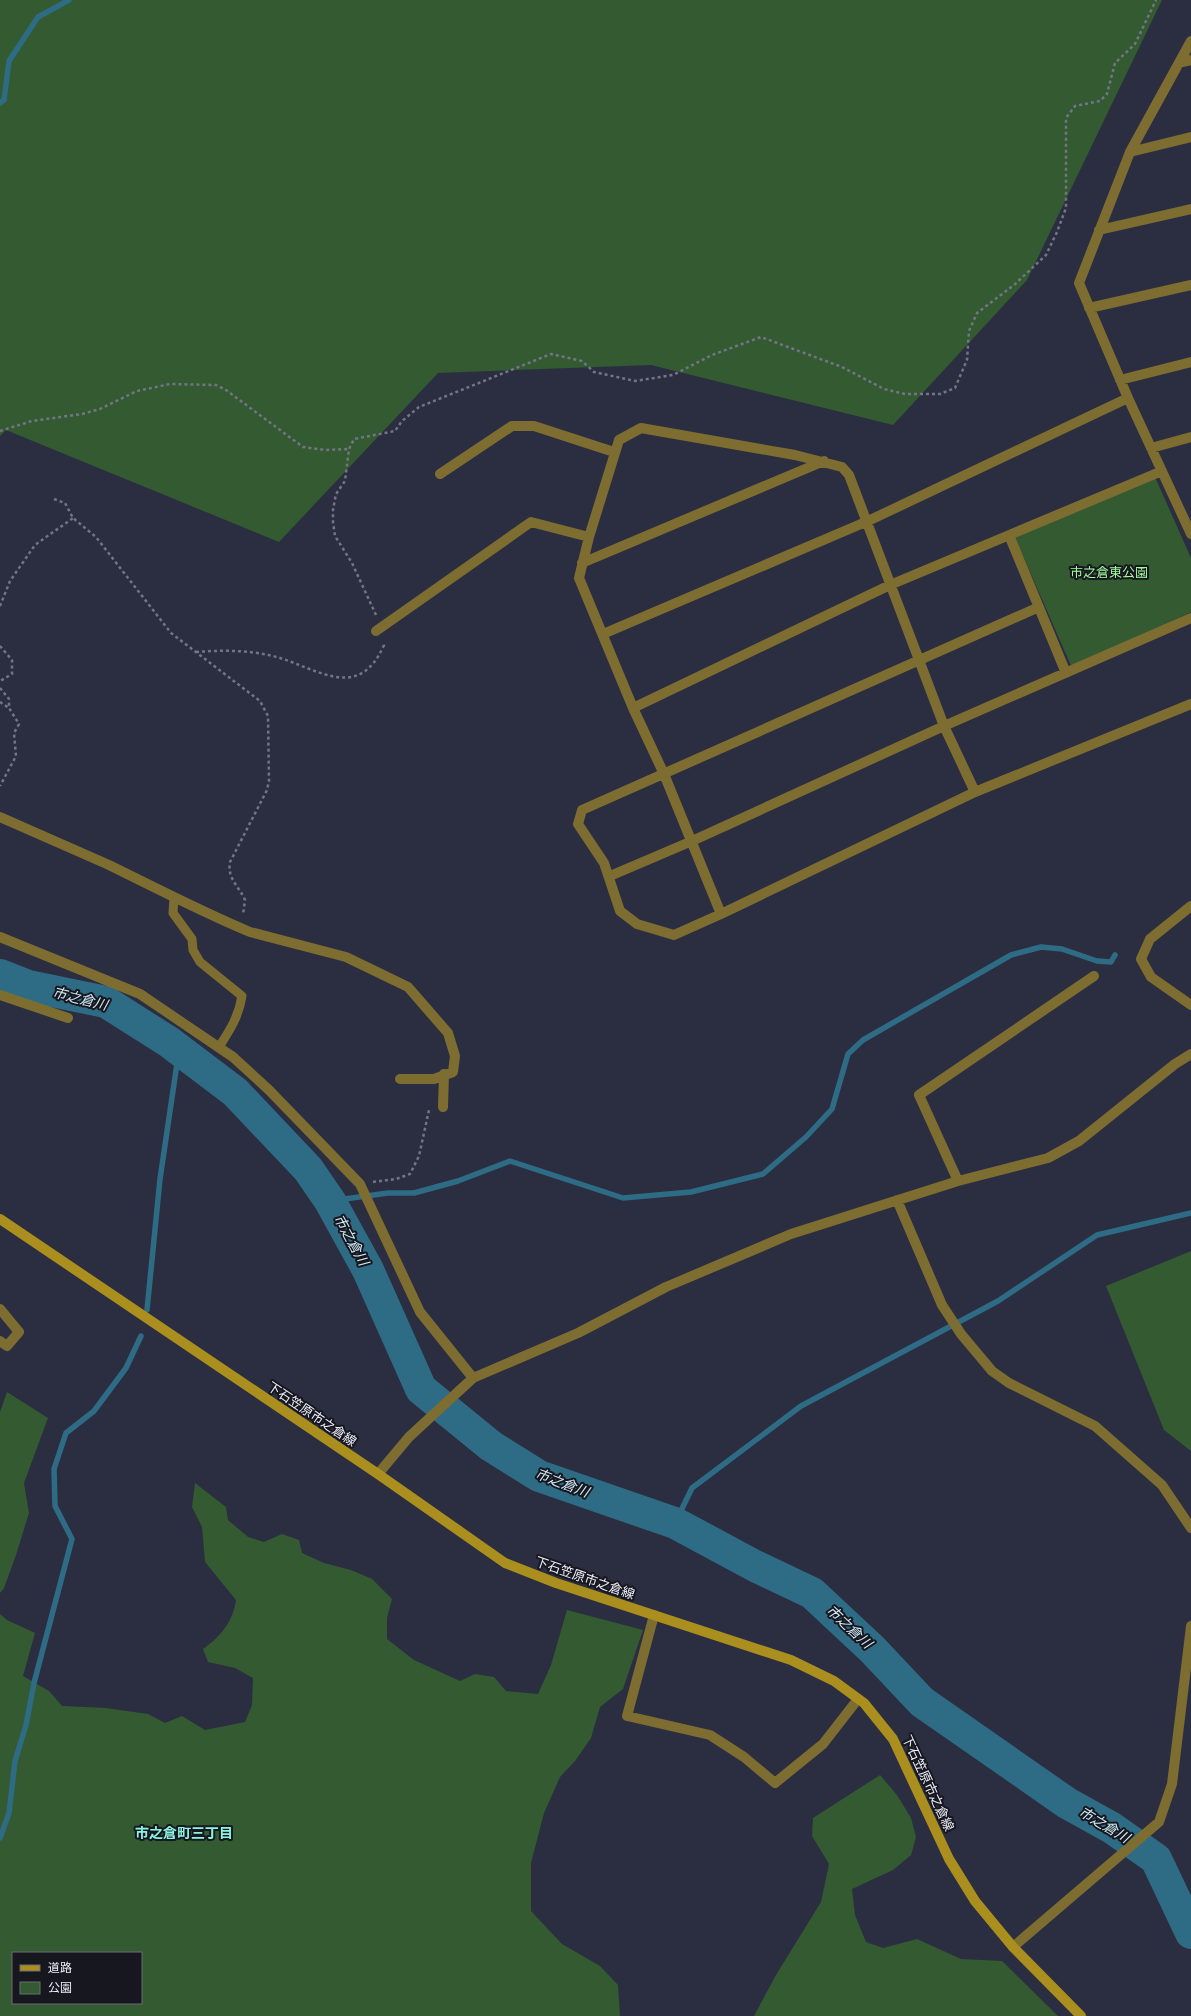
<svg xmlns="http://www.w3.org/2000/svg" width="1191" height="2016" viewBox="0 0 1191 2016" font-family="Karla,'Noto Sans JP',sans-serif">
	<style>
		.green { fill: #345a31; fill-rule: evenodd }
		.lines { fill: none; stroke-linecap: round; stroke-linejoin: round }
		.stream { stroke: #2e6c85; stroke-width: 5.5 }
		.river { stroke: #2e6c85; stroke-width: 32 }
		.path { stroke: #737586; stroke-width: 2.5; stroke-dasharray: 3 3; stroke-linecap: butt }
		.lane { stroke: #7e6d30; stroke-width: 9 }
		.street { stroke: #7e6d30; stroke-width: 10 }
		.secondary { stroke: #aa8f1f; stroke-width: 10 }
		.labels { text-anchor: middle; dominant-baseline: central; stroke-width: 4; stroke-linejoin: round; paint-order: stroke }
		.park-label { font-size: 13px; fill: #a2fb9b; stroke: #16171f }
		.street-label { font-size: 13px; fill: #eceefb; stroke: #16171f }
		.water-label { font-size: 14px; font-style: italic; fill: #d0e9f5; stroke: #16171f }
		.neighbourhood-label { font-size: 14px; font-weight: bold; fill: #8cf3e1; stroke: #16171f }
	</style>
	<rect width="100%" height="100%" fill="#2b2e41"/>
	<path class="green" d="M0,0h1162l-135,280 -134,145 -242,-60 -213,8 -159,169 -273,-112 -6,6z
		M1155,477l36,81v54l-119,56 -59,-135z
		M1191,1251v200l-27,-21 -58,-144z
		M7,1392l41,26 -24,65 5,30 -13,42 -12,33 -4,5v-181z
		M195,1483l31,24 2,13 20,17 16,5 18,-8 17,6 3,13 22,10 27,7 21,9 20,20 -5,19v21l27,21 46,21 15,-7 19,3 12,14 32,3 13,-29 16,-55 76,20 -20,59 -23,18 -9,31 -16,23 -15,16 -16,36 -13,50v48l31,33 38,22 18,19 2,31h-620v-402l7,6 28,13 -12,43 26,15 13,15 44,2 42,6 17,9 17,-7 23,14 40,-8 7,-17 1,-27 -18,-10 -27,-6 -5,-13c17,-12 30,-27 33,-49l-31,-38 -3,-35 -10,-20zM13,1953h128v50h-128z
		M880,1775l17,20 14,23 5,19 -5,18 -18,15 -41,19 3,26 11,27 17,6 34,-9 44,20 41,2 56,55h-304l22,-41 45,-73 8,-38 -17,-28 1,-18z"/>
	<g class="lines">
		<path class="stream" d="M0,103l4,-3 5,-39 29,-44 31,-17
			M330,1201l58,-8h26l44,-12 52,-20 113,37 68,-6 72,-18 43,-37 26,-28 16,-55 15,-14 148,-85 30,-8 21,2 35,12 14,1 4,-7
			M147,1310l13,-131 19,-129
			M675,1523l17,-35 109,-82 197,-105 99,-66 94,-22
			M0,1838l9,-25 6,-52 11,-36 8,-42 38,-144 -17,-33 -1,-37 12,-36 28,-22 32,-43 15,-32"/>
		<path class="river" d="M0,975l28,11 78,16 63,40 66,50 73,77 22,32 38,69 53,119 70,57 48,30 136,47 80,43 57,27 60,56 50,53 145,101 45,25 44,31 35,74"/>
		<path class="path" d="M0,431l32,-10 50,-7 18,-5 37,-18 33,-7 46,1 10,5 77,57 22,3 24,-1
			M54,499l11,4 8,15 23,19 75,96 89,68 8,15 1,65 -2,9 -37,72c-3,17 9,24 15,38l-2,15
			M0,606l10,-25 25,-36 38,-27
			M376,615l-24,-52 -17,-27 -2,-14v-12l3,-16 9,-13 4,-32 5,-10 41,-8 7,-10 17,-14 132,-53 31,7 12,11 41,9 38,-6 39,-20 49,-18 81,30 42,22 21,5h35l15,-6 12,-28 2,-29 8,-18 37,-28 32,-30 11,-23 9,-24v-90l9,-12 25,-5 7,-7 8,-31 20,-19 21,-44
			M0,646l12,14v14l-12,7
			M196,652c26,-2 52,-2 77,4 43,11 85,48 111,-11l-1,-2
			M0,688l9,11v9l10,16 -5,9 2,23 -16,30
			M0,702l9,6
			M373,1182l23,-3 14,-5 9,-18 10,-46"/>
		<path class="lane" d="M174,898l-1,15 19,26 1,11 7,12 42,34c-3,20 -12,34 -23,51"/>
		<path class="street" d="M1191,41l-61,111 -51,131 49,115 63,136
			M1179,63l12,-3
			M1130,152l61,-15
			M1099,230l92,-21
			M1089,308l102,-23
			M1120,380l71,-18
			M1151,448l40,-11
			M440,474l72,-48h22l80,26
			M1009,535l57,138
			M582,563l242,-102
			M376,631l155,-109 58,15
			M603,634l265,-113 260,-123
			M633,708l257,-123 272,-114
			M975,792l-31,-66 -95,-251 -7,-8 -47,-12 -154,-27 -22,12 -30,97 -10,41 54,130 31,66 57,140 254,-122 216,-88
			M0,817c36,16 73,32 109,48 47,23 93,47 141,67l96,25 62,30 40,46 7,23 -2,16 -19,7h-34
			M610,876l82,-35 252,-115 247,-108
			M1191,906l-41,33 -9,20 10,18 40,28
			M721,914l-47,21 -37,-11 -17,-13 -16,-48 -26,-39 4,-14 457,-203
			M0,937l140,57 93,63 36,33 91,94 60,128 53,66
			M0,995l68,23
			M443,1107l1,-33
			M958,1181l-39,-86 175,-119
			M897,1200l45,105 19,29 31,37 17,12 86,43 67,59 29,43
			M0,1309l19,23 -12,14 -7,-5
			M378,1474l31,-37 64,-59 105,-45 88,-46 125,-53 167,-53 90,-23 31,-17 96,-77 16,-10
			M654,1615l-27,101 83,19 34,22 31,26 48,-39 35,-45
			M1013,1947l146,-125 13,-38 19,-158"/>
		<path class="secondary" d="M0,1219l378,255 127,89 51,20 235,77 43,21 30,22 29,36 56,120 26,42 38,46 68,69"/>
	</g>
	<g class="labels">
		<g class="park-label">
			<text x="1109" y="572">市之倉東公園</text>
		</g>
		<g class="street-label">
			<text transform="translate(312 1414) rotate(34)">下石笠原市之倉線</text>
			<text transform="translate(585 1578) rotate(19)">下石笠原市之倉線</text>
			<text transform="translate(928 1783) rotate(65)">下石笠原市之倉線</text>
		</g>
		<g class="water-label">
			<text transform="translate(80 999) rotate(14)">市之倉川</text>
			<text transform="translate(351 1240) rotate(61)">市之倉川</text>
			<text transform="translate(562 1483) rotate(21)">市之倉川</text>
			<text transform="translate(849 1627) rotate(43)">市之倉川</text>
			<text transform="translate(1104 1825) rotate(31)">市之倉川</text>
		</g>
		<g class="neighbourhood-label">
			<text x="184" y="1833">市之倉町三丁目</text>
		</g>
	</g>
	<rect x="12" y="1952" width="130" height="52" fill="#16171f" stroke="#6c6d77"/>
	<rect x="20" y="1965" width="20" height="6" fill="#aa8f1f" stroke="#6c6d77"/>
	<text x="48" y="1972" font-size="12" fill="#eceefb">道路</text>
	<rect x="20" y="1982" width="20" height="12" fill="#345a31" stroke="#6c6d77"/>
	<text x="48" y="1992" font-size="12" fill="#eceefb">公園</text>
</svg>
